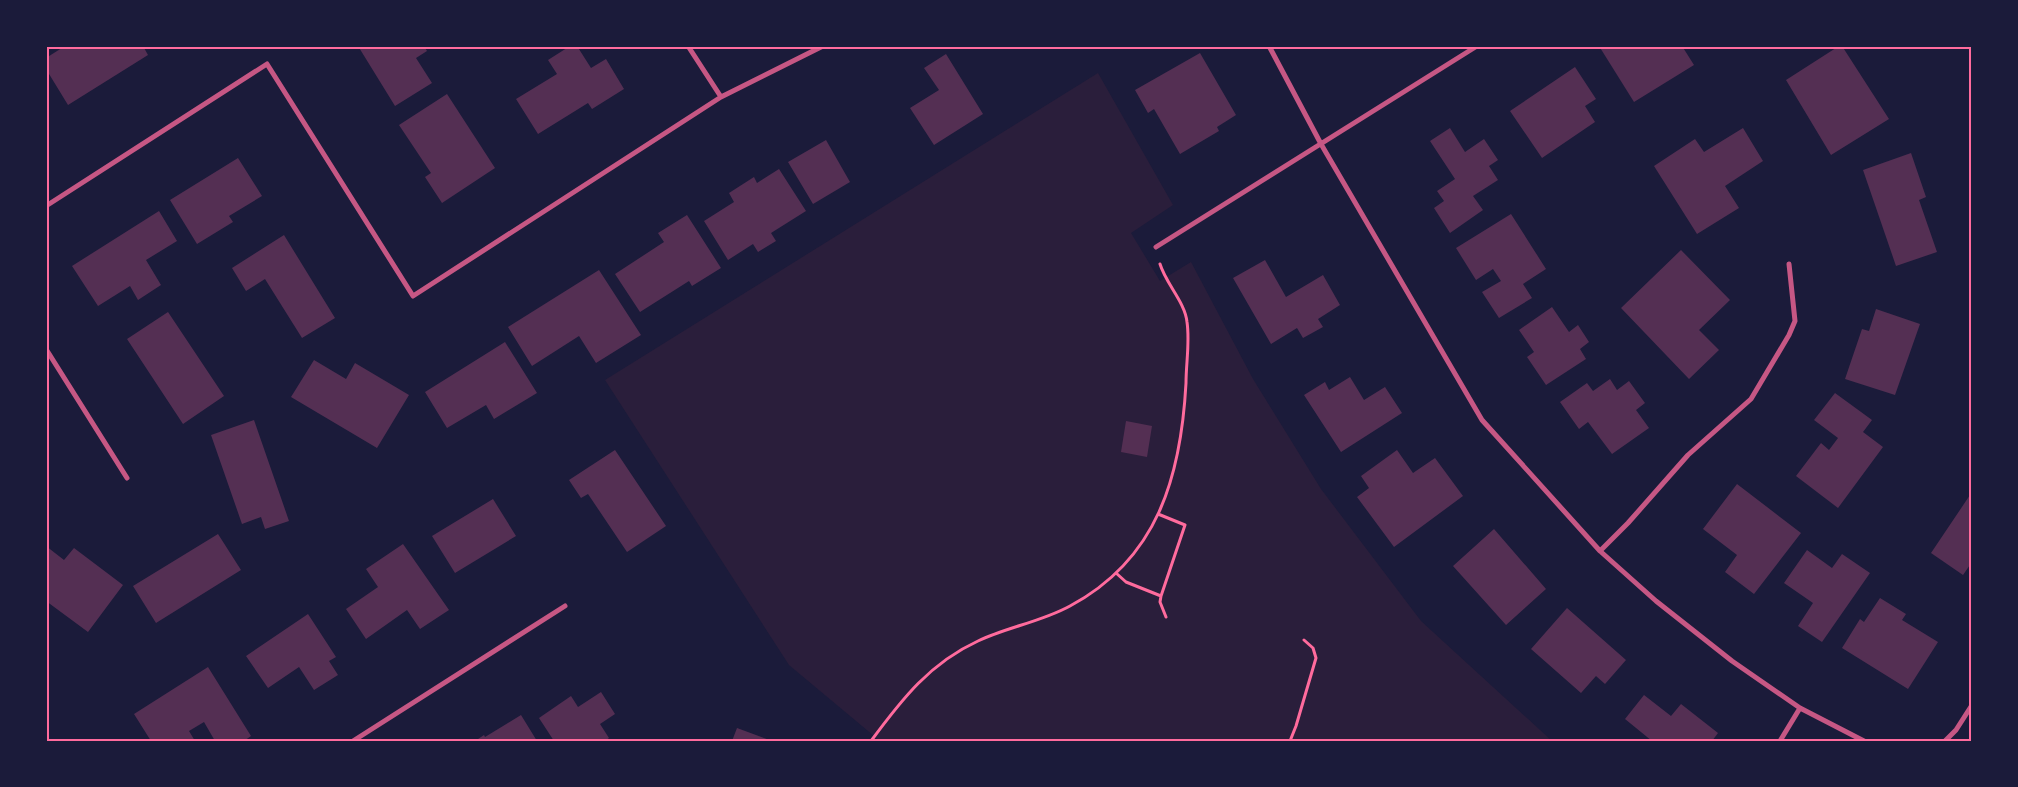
<svg xmlns="http://www.w3.org/2000/svg" width="2018" height="787" viewBox="0 0 2018 787" font-family="'Public Sans',sans-serif">
	<style>
		.green { fill: #2a1e3b }
		.building { fill: #542f53 }
		.lines { fill: none; stroke-linecap: round; stroke-linejoin: round }
		.path { stroke: #ff6b9d; stroke-width: 3 }
		.minor { stroke: #c65784; stroke-width: 5 }
		.neatline { fill: none; stroke: #ff6b9d; stroke-width: 2 }
	</style>
	<rect width="100%" height="100%" fill="#1b1b3a"/>
	<path class="green" d="M1098,73l75,132 -42,28 29,48 31,-19 62,117 68,110 100,132 131,120h-672l-91,-76 -184,-285z"/>
	<path class="building" d="M65,46h78l5,9 -80,50 -22,-36v-11z
		M358,46h66l3,5 -11,7 16,25 -37,23z
		M570,46h7l14,22 15,-9 18,30 -32,20 -4,-6 -50,31 -22,-35 41,-25 -9,-14z
		M1599,46h40l2,3 4,-3h37l12,19 -60,37z
		M1839,46h3l47,73 -58,36 -45,-75z
		M1200,53l36,62 -19,12 2,4 -39,23 -26,-45 -6,4 -13,-23z
		M946,54l37,60 -49,31 -24,-37 29,-18 -15,-22z
		M1575,67l21,32 -11,7 10,16 -53,36 -32,-47z
		M447,94l48,74 -53,35 -17,-26 6,-4 -32,-48z
		M1450,128l15,24 19,-13 14,21 -9,6 9,14 -25,16 10,14 -33,23 -16,-25 10,-7 -7,-10 18,-12 -25,-38z
		M1743,128l20,33 -38,25 14,22 -42,26 -43,-68 41,-27 9,13z
		M826,140l24,42 -37,22 -25,-42z
		M1911,153l15,44 -7,3 18,52 -41,14 -33,-96z
		M238,158l24,38 -33,20 4,6 -36,22 -27,-44z
		M779,169l27,42 -35,22 5,8 -18,11 -5,-8 -25,16 -24,-39 30,-19 -5,-9 25,-16 3,6z
		M159,211l18,30 -31,19 15,25 -23,15 -8,-14 -32,20 -26,-40z
		M1511,214l35,55 -23,15 9,14 -33,20 -17,-26 19,-11 -8,-12 -17,11 -20,-32z
		M687,215l34,53 -29,18 -3,-5 -49,31 -25,-38 49,-32 -6,-9z
		M284,235l51,83 -33,20 -37,-59 -19,12 -14,-23z
		M1681,250l49,50 -31,30 20,20 -30,29 -68,-71z
		M1265,260l21,37 37,-22 17,30 -22,14 5,8 -20,11 -6,-10 -26,16 -38,-66z
		M599,270l42,65 -45,28 -17,-27 -47,30 -24,-39z
		M1552,307l17,25 9,-7 11,17 -9,7 6,10 -40,26 -19,-28 7,-5 -15,-22z
		M1876,309l44,15 -25,71 -50,-16 17,-50 7,2z
		M168,312l56,84 -41,28 -56,-85z
		M505,342l32,51 -43,26 -8,-14 -39,23 -22,-36z
		M314,360l32,19 9,-16 54,32 -32,53 -86,-51z
		M1350,377l14,23 21,-13 17,26 -61,39 -37,-57 21,-13 4,8z
		M1610,379l7,11 12,-9 16,22 -9,7 13,18 -37,26 -24,-32 -9,7 -19,-27 27,-19 6,8z
		M1835,393l37,27 -9,12 20,15 -45,61 -42,-32 25,-33 8,7 9,-12 -24,-18z
		M254,420l35,101 -24,8 -4,-12 -19,7 -31,-89z
		M1126,421l26,5 -5,31 -26,-5z
		M615,450l51,76 -39,26 -39,-58 -7,4 -12,-18z
		M1397,450l16,23 22,-15 28,38 -69,51 -37,-50 12,-9 -8,-12z
		M1737,484l64,49 -47,61 -29,-22 12,-17 -34,-26z
		M1972,492v70l-9,13 -32,-22z
		M493,499l23,37 -61,37 -23,-37z
		M1494,529l52,60 -40,36 -53,-59z
		M218,534l23,36 -85,53 -23,-37z
		M403,544l46,66 -29,19 -13,-19 -41,29 -20,-30 32,-22 -12,-18z
		M46,546l18,14 10,-12 49,37 -35,47 -42,-31z
		M1807,550l25,18 10,-14 28,19 -48,69 -24,-16 15,-23 -29,-20z
		M1880,598l26,16 -4,6 36,22 -30,47 -66,-41 18,-29 4,3z
		M1567,608l59,52 -21,24 -9,-8 -15,17 -50,-44z
		M308,614l28,43 -7,4 9,14 -24,15 -15,-23 -31,21 -22,-32z
		M208,667l43,69 -7,5h-29l-11,-19 -15,9 6,10h-44l-17,-27z
		M601,692l14,22 -15,10 9,14 -4,3h-51l-15,-23 32,-22 7,11z
		M1644,695l27,21 10,-12 37,29 -6,8h-60l-27,-22z
		M521,715l16,26h-62l9,-6 1,2z
		M737,728l35,13h-40z"/>
	<g class="lines">
		<path class="path" d="M1158,514l27,11 -24,71
			M1116,573l10,9 35,14 -1,6 6,15
			M871,741c31,-42 59,-78 107,-100 29,-14 63,-19 92,-35 88,-47 111,-130 116,-223 0,-20 4,-41 1,-61 -2,-20 -21,-38 -27,-58
			M1290,741l6,-15 20,-68 -3,-10 -9,-8"/>
		<path class="minor" d="M688,46l33,51
			M1269,46l52,98 161,276 118,131 56,50 76,60 68,47 64,33
			M46,206l221,-142 146,232 308,-199 102,-51
			M1156,247l321,-201
			M46,349l81,129
			M1600,551l28,-28 60,-68 63,-56 38,-64 6,-14 -6,-57
			M353,741l212,-135
			M1780,741l20,-33
			M1945,741l11,-11 16,-25"/>
	</g>
	<rect width="2018" height="787" fill="none" stroke="#1b1b3a" stroke-width="95"/>
	<rect x="48" y="48" width="1922" height="692" class="neatline"/>
</svg>
